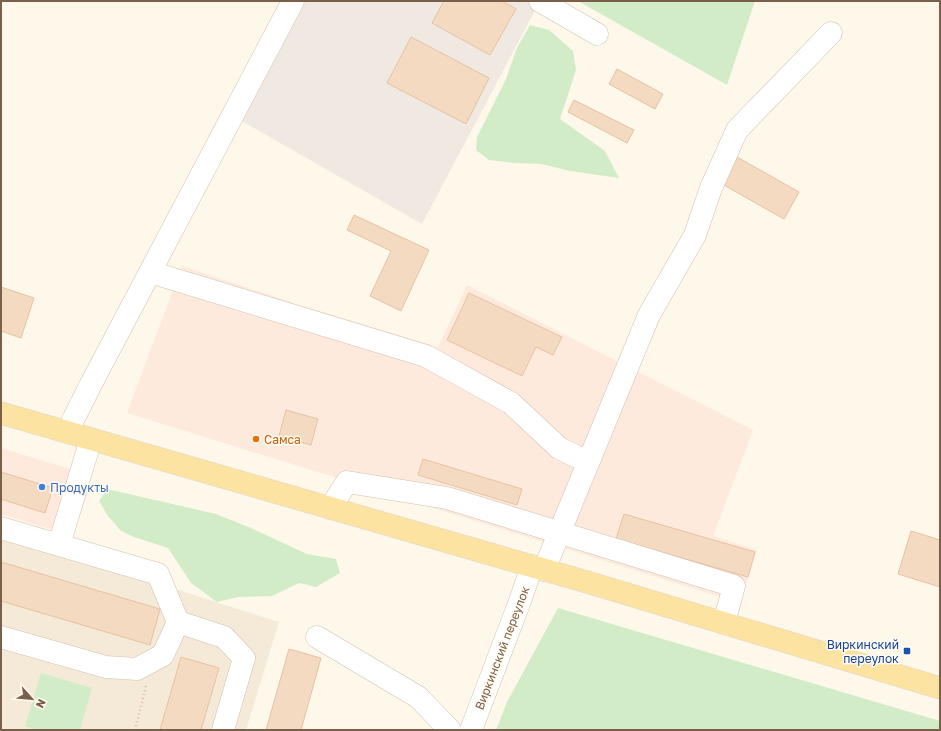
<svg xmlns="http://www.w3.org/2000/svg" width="941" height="731" viewBox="0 0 941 731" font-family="'Golos Text',sans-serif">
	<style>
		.residential { fill: #f5ead8 }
		.commercial { fill: #feeadd }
		.industrial { fill: #efe9e2 }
		.green { fill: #d2ecc7 }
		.building { fill: #f4dac0; stroke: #e7c2a0 }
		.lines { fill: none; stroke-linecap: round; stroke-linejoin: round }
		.minor-casing { stroke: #d1c0ae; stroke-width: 23 }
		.major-casing { stroke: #dcd6d0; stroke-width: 23 }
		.path { stroke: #dabda2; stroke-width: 2.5; stroke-dasharray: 1 3; stroke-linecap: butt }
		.minor { stroke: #fff; stroke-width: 22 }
		.major { stroke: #fde3a1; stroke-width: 22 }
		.food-dot { fill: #e8710a; stroke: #fffbf1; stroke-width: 1.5 }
		.shop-dot { fill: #3f7fe0; stroke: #fffbf1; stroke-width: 1.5 }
		.transit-dot { fill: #1a4fb4; stroke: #fffbf1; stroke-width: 1.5 }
		.labels { text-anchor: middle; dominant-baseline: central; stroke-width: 3; stroke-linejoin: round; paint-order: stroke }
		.food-label { font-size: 12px; fill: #c56008; stroke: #fffbf1; text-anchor: start }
		.shop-label { font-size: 12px; fill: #366cbe; stroke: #fffbf1; text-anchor: start }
		.transit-label { font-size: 12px; fill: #164399; stroke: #fffbf1; text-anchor: end }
		.street-label { font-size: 12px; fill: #7a604b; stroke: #fffbf1 }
	</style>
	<rect width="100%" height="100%" fill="#fdf8ea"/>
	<path class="residential" d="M1,533l278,89 -33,108h-245z"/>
	<path class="commercial" d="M182,266l115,38 141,43 29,-62 286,145 -40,106 44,14 -17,53 -613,-190z
		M1,448l73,22 -21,60 -52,-16z"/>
	<path class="industrial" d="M303,1h237l-118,223 -182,-104z"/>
	<path class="green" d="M578,1h177l-28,84z
		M530,25l19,5 24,21 3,19 -16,49 45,32 14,27 -49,-7 -29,-7 -27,-1 -25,-3 -13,-10 1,-13 29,-58 11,-31z
		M107,489l109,25 35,14 56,26 29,5 4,14 -24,14 -17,-4 -27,13 -34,1 -21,5 -26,-19 -23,-35 -34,-11 -13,-6 -13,-15 -9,-15z
		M558,608l382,113v9h-444l11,-28z
		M41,673l51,15 -12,42h-43l-12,-4z"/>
	<path class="building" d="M444,1h58l14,8 -26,46 -58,-32z
		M411,37l78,41 -23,46 -79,-41z
		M617,69l46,25 -8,15 -46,-25z
		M574,100l60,30 -7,13 -59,-31z
		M737,157l62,35 -15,27 -62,-35z
		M354,215l75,35 -28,61 -31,-15 21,-45 -44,-21z
		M1,287l33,11 -13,40 -20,-7z
		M469,293l93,44 -9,18 -17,-8 -14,29 -75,-36z
		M286,410l32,9 -7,26 -32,-9z
		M423,459l99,30 -5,16 -99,-30z
		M1,472l52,16 -8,25 -44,-14z
		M624,514l131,38 -7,25 -132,-38z
		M911,531l29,9v47l-42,-13z
		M1,562l159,47 -10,36 -149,-44z
		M289,649l32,9 -20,72h-35z
		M181,657l38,11 -18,62h-41z"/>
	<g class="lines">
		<defs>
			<path id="minor" d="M540,1l57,33
				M150,272l276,84 85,47 48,45 29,14
				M67,432l24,-48 202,-383
				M91,439l-32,106 99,29 20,48 46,15 20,21 -21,72
				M330,508l17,-26 100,16 287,88 -10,37
				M1,528l58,17
				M544,570l105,-255 46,-80 16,-47 26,-58 94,-97
				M1,637l105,30 31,2 26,-14 15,-33
				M317,637l101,60 32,33
				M471,730l49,-129 12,-35"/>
			<path id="major" d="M1,413l586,169 353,106"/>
		</defs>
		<use href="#minor" class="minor-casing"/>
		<use href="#major" class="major-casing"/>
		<path class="path" d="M135,730l11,-44"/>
		<use href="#minor" class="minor"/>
		<use href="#major" class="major"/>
	</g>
	<circle class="food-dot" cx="256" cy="439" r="4"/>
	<circle class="shop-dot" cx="42" cy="487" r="4"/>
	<rect class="transit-dot" x="903" y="647" width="8" height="8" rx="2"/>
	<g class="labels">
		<g class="food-label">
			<text x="264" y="439">Самса</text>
		</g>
		<g class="shop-label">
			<text x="50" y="487">Продукты</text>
		</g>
		<g class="transit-label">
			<text x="899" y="644">Виркинский<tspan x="899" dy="14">переулок</tspan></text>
		</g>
		<g class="street-label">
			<text transform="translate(502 648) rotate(-69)">Виркинский переулок</text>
		</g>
	</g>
	<rect width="941" height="731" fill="none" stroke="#7a604b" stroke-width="4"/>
	<g transform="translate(32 699) rotate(117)" stroke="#fffbf1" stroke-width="3" paint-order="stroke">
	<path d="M0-3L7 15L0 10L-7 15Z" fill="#7a604b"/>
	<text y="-6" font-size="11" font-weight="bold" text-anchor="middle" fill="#7a604b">N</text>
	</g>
</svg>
